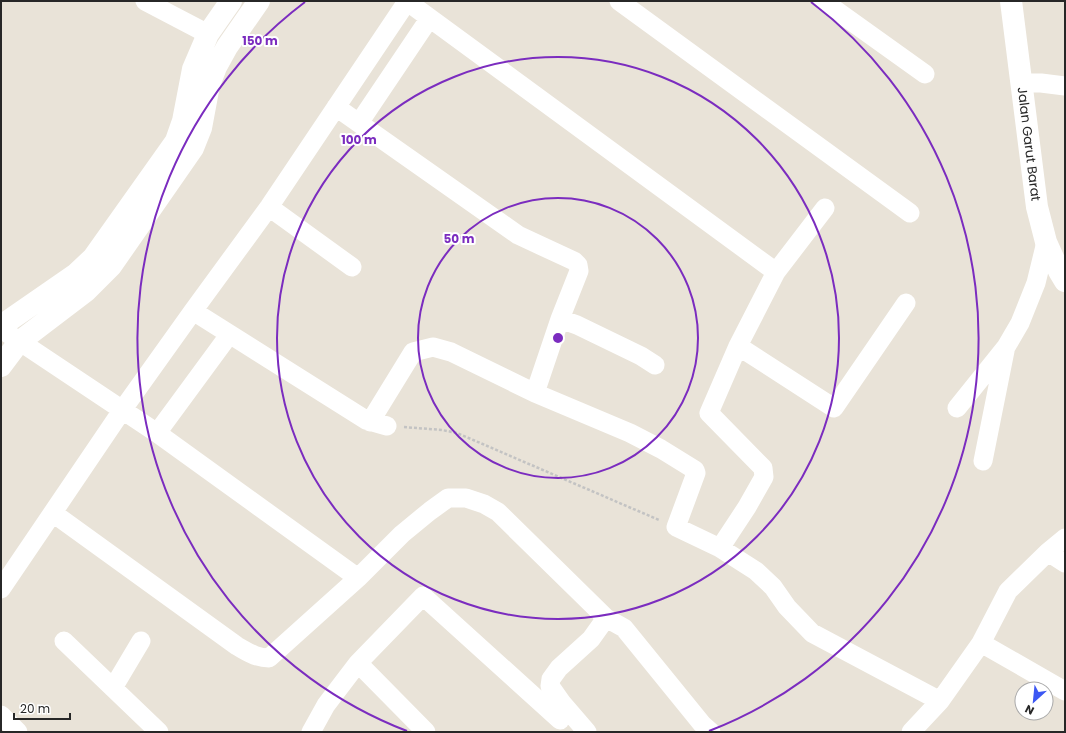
<svg xmlns="http://www.w3.org/2000/svg" width="1066" height="733" viewBox="0 0 1066 733" font-family="Poppins,sans-serif">
	<style>
		.lines { fill: none; stroke-linecap: round; stroke-linejoin: round }
		.path { stroke: #c3c3c3; stroke-width: 2.5; stroke-dasharray: 3 2; stroke-linecap: butt }
		.minor { stroke: #fff; stroke-width: 19 }
		.tertiary { stroke: #fff; stroke-width: 22 }
		.secondary { stroke: #fff; stroke-width: 22 }
		.ring { fill: none; stroke: #7b2cbf; stroke-width: 2 }
		.labels { text-anchor: middle; dominant-baseline: central; stroke-width: 4; stroke-linejoin: round; paint-order: stroke }
		.street-label { font-size: 13px; fill: #272727; stroke: #fff }
		.centre { fill: #7b2cbf; stroke: #fff; stroke-width: 2 }
		.ring-label { font-size: 12px; text-anchor: middle; font-weight: bold; fill: #7b2cbf; stroke: #fff; stroke-width: 4; stroke-linejoin: round; paint-order: stroke }
	</style>
	<rect width="100%" height="100%" fill="#e9e3d8"/>
	<g class="lines">
		<path class="path" d="M404,427l38,3 15,3 202,87"/>
		<path class="minor" d="M145,1l63,33
			M619,1l291,212
			M823,1l102,73
			M1021,83h20l24,3
			M336,107l182,128 56,26 4,4 1,6 -19,48 17,6 64,31 14,9
			M359,123l70,-104
			M269,207l83,60
			M193,311l173,109 21,6
			M1,329l156,104 201,145 -89,80c-13,0 -21,-6 -32,-12l-184,-133
			M738,346l96,62 72,-105
			M535,393l25,-74
			M957,408l49,-61 14,-24 16,-40 10,-41
			M370,422l43,-70 20,-5 18,5 84,41 95,40 31,16 34,21 1,3 -20,54 44,21 36,23 17,16 14,20 25,26 128,68
			M157,433l72,-98
			M983,461l22,-110
			M720,548l27,-41 17,-30 -1,-9 -54,-55 29,-67 38,-74 49,-64
			M1048,552l17,11
			M358,578l44,-44 28,-23 18,-13h18l18,6 14,8 108,106 18,10 78,96 9,8
			M1,589l122,-180 70,-98 76,-104 135,-201 3,-2 5,1 364,267
			M64,641l95,91
			M981,643l84,48
			M358,663l68,69
			M113,688l28,-47
			M1,715l17,17
			M311,732l15,-27 32,-42 65,-67 137,124
			M587,732l-25,-29 -12,-17 1,-7 8,-11 32,-29 15,-21
			M911,732l29,-31 41,-58 27,-52 40,-39 17,-14"/>
		<path class="tertiary" d="M1011,1l26,206 9,35 13,29 6,10"/>
		<path class="secondary" d="M1,326l75,-52 17,-16 83,-117 7,-20 10,-52 15,-35 23,-33
			M1,366l18,-24 67,-51 25,-25 82,-118 8,-20 8,-43 7,-18 11,-20 32,-46"/>
	</g>
	<g class="ring">
		<circle cx="558" cy="338" r="140"/>
		<circle cx="558" cy="338" r="281"/>
		<path d="M407 731A421 421 0 0 1 305 2M811 2A421 421 0 0 1 709 731"/>
	</g>
	<g class="labels">
		<g class="street-label">
			<text transform="translate(1029 144) rotate(83)">Jalan Garut Barat</text>
		</g>
	</g>
	<circle cx="558" cy="338" r="6" class="centre"/>
	<g class="ring-label">
		<text x="260" y="45">150 m</text>
		<text x="359" y="144">100 m</text>
		<text x="459" y="243">50 m</text>
	</g>
	<rect width="1066" height="733" fill="none" stroke="#272727" stroke-width="4"/>
	<g transform="translate(1034 701) rotate(207)"><circle r="19" fill="#ffffff" stroke="#a9a9a9"/>
	<path d="M0-3L7 15L0 10L-7 15Z" fill="#3c57f3"/>
	<text y="-6" font-size="11" font-weight="bold" text-anchor="middle" fill="#272727">N</text>
	</g>
	<path d="M14 713v6h56v-6" fill="none" stroke="#272727" stroke-width="2"/>
	<text x="20" y="713" font-size="12" fill="#272727" stroke="#ffffff" stroke-width="3" paint-order="stroke">20 m</text>
</svg>
